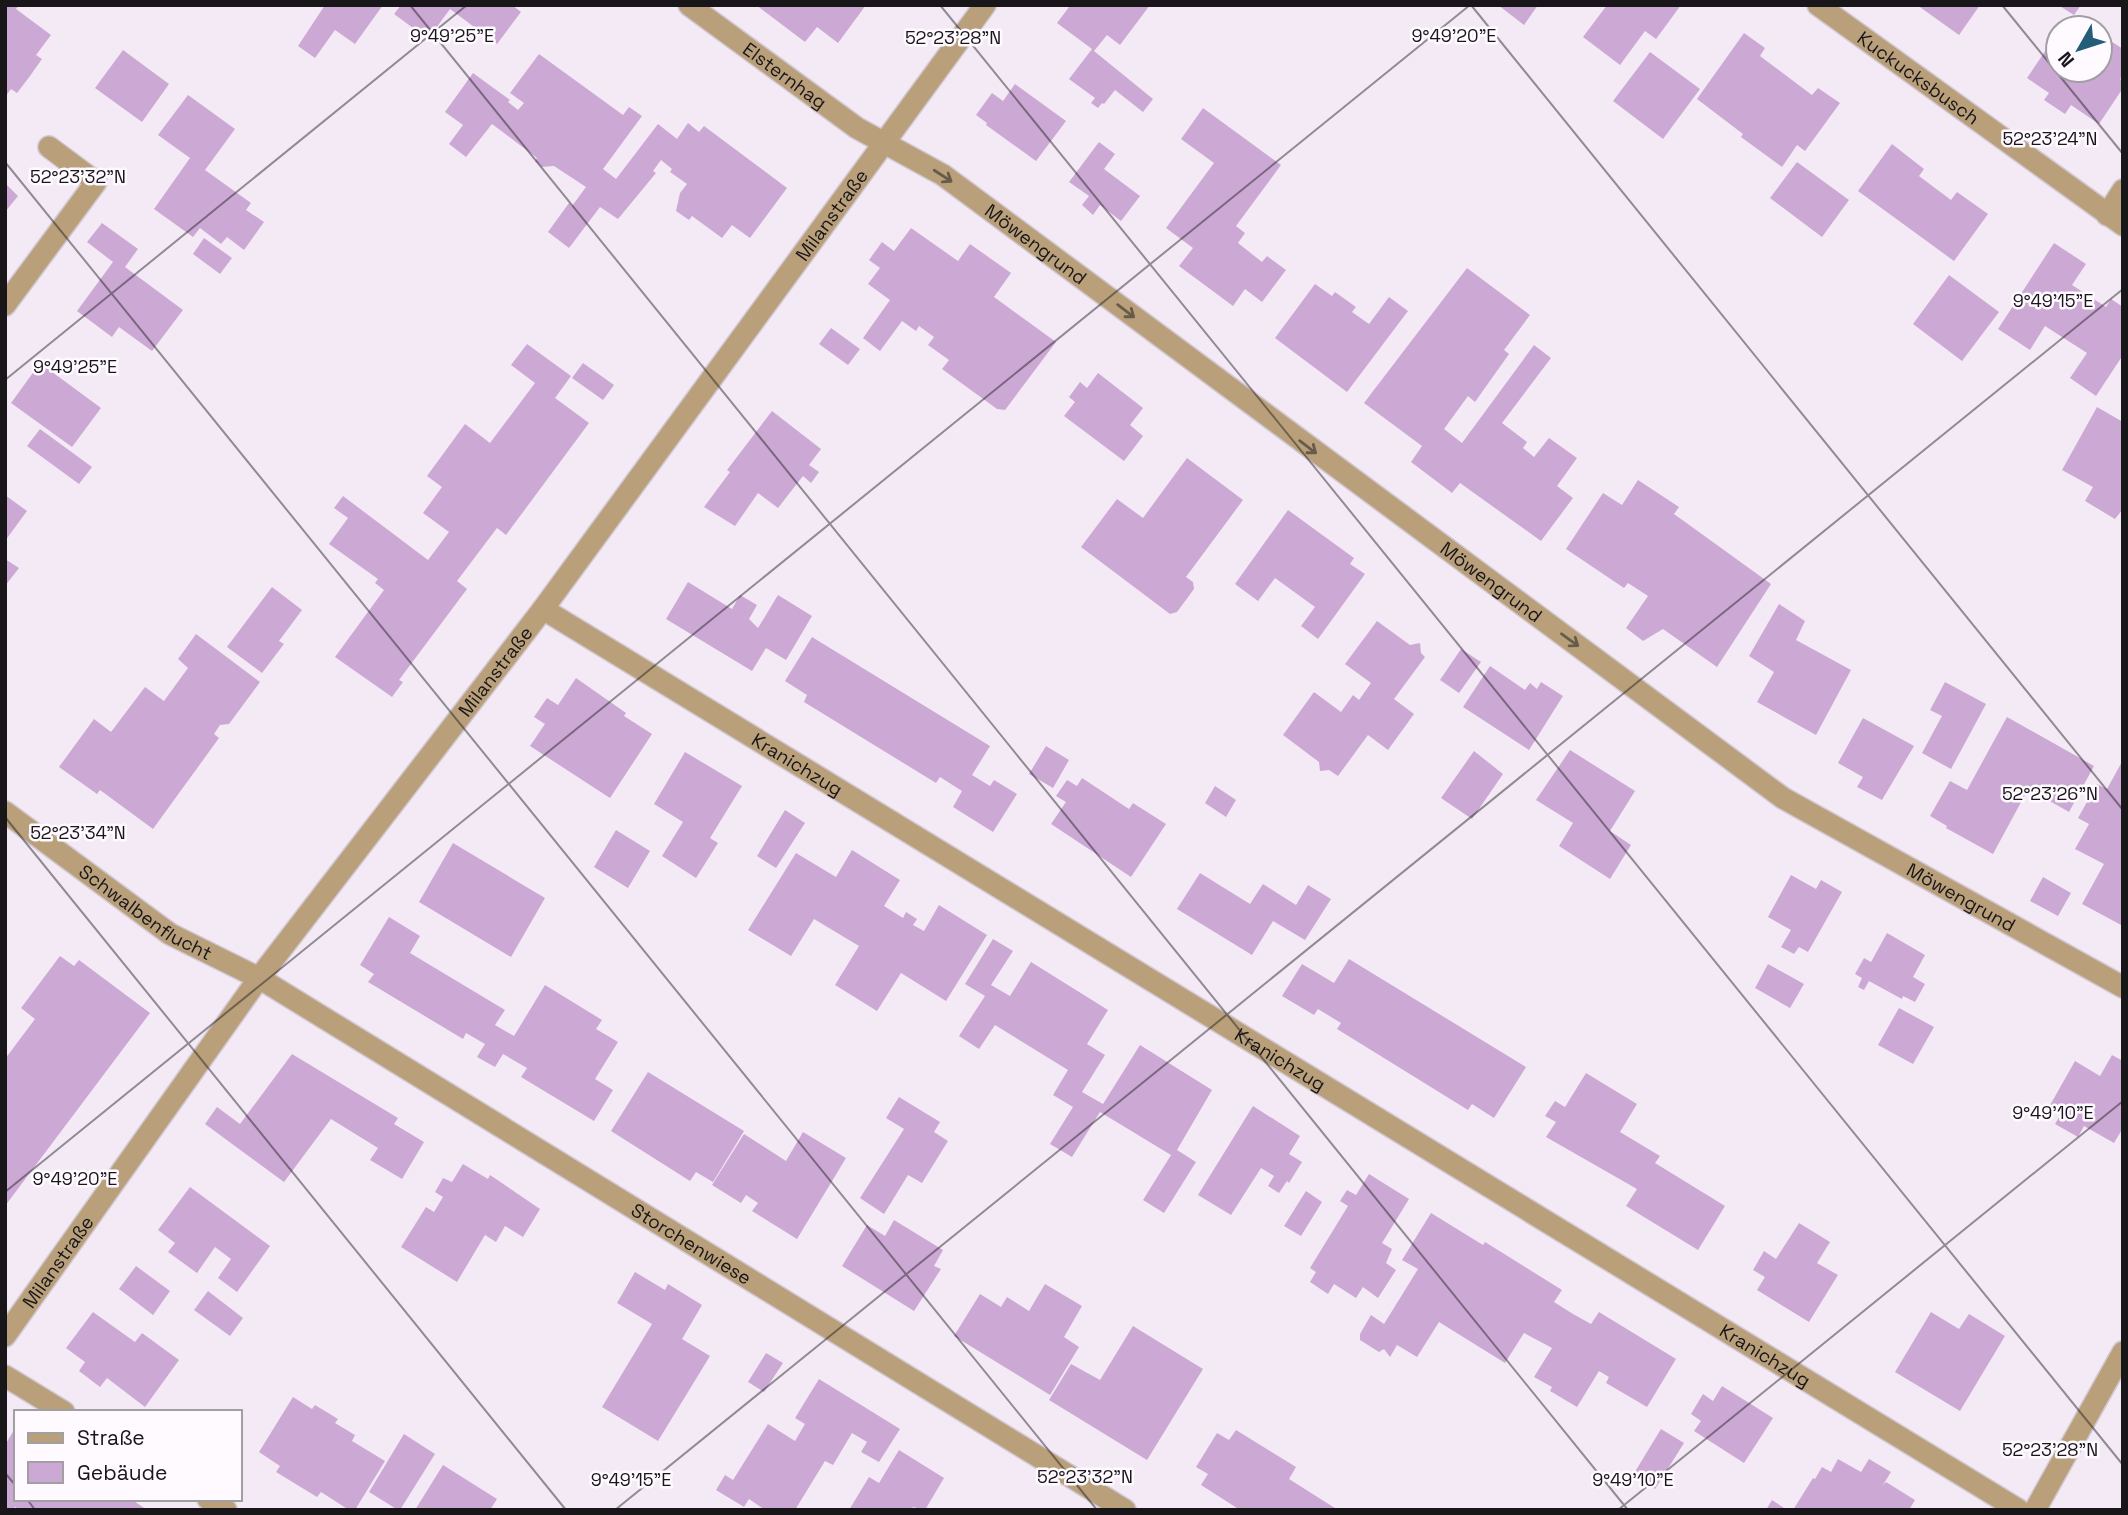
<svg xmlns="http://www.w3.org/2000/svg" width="2128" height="1515" viewBox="0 0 2128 1515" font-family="'Space Grotesk',sans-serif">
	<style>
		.building { fill: #cca9d4 }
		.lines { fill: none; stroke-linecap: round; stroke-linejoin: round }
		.minor-casing { stroke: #d1c8d3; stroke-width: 24 }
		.minor { stroke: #b9a07a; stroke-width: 21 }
		.oneway { stroke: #695b4a }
		.ticks { fill: none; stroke: #19161a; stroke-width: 2; stroke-opacity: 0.45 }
		.labels { text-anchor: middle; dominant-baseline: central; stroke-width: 5; stroke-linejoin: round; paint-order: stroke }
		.street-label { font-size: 19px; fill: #19161a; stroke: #fefaff }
		.ticks-label { font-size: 18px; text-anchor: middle; fill: #19161a; stroke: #fefaff; stroke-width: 5; stroke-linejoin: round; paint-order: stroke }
	</style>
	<rect width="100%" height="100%" fill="#f4eaf6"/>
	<path class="building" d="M5,5h14l-3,4 35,26 -15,20 6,4 -12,17 -13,17 -6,-4 -6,8z
		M325,5h58l-28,39 -20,-14 -20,28 -17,-12z
		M401,5h111l9,7 -24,32 -47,-35 -22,30 -34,-25z
		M756,5h110l-28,38 -21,-16 -12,15z
		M1067,5h83l-30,40 -13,-10 -13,16 59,48 -10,13 -28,-22 -11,14 -2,-1 -4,5 -7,-5 4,-5 -26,-19 23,-30 -35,-26 12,-16z
		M1498,5h40l-14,20z
		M1607,5h74l-25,34 -11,-8 -25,34 -37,-28z
		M1917,5h63l-21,30z
		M2058,5h23l-7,10z
		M1744,33l21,15 -5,8 52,39 6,-7 22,15 -35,48 -8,-6 -15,22 -41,-30 2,-3 -46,-35z
		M2100,34l23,15v25l-3,5 3,2v7l-24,36 -28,-19 -6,9 -21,-14 5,-7 -22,-15 25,-37 6,3v26h42z
		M123,50l46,34 -27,38 -47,-34z
		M1650,52l50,37 -37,50 -50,-38z
		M539,54l84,61 6,-8 13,9 -39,53 13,10 42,-55 19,15 11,-16 11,9 5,-6 83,62 -37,50 -18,-13 -10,13 -30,-22 -3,4 -13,-9 4,-18 7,-9 -17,-12 2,-3 -11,-9 -8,11 3,2 -38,46 -18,-12 -31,41 -21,-16 21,-29 3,3 14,-19 -32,-21 -12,1 -7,-6 2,-3 -45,-34 -26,33 -17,-13 14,-19 -18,-13 28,-39 37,27 -2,2 10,8 6,-7 -14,-10z
		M1015,84l51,37 -30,40 -50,-36 1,-2 -11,-8 16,-22 11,8z
		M188,95l47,34 -30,41 46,33 -5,7 18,12 -20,28 -17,-13 -6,7 -21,-16 -7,9 -39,-28 36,-51 -32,-23z
		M1203,108l78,57 -45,61 9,7 -7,10 24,19 5,-6 19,14 -24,32 -17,-13 -12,17 -54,-40 14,-18 -27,-20 48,-65 -33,-24z
		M1099,142l16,12 -11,15 36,27 -19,25 -21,-16 -7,10 -11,-10 7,-9 -20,-14z
		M1892,144l32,25 -5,7 32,24 6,-8 31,22 -34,47 -96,-70z
		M1797,162l52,38 -27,37 -52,-39z
		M5,183l13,13 -13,16z
		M102,223l36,26 -13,18 58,43 -31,41 -33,-24 -7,10 -35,-26 36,-49 -26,-20z
		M911,228l47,33 12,-17 41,29 -17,24 62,45 -51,68 -8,-1 -55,-40 7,-9 -21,-15 6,-8 -15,-11 -3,5 -14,-10 -22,30 -17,-13 27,-38 -22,-16 12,-16 -11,-8 13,-18 12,9z
		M204,238l28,20 -12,16 -27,-20z
		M2054,243l32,21 -14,21 34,22 5,-8 12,8v48l-27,41 -26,-18 17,-25 -42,-27 -15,24 -32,-21z
		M1467,268l63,47 -26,35 5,4 -34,48 -7,-6 -24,33 18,14 72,-98 17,13 -49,65 25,19 -4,6 11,9 15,-19 28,20 -20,28 16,12 -32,43 -81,-58 -8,10 -41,-31 11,-16 -58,-43z
		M1949,275l50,37 -37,49 -49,-37z
		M1315,284l17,12 3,-4 21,15 -4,5 17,12 20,-27 19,14 -61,81 -72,-54z
		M831,328l29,21 -12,16 -29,-21z
		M527,344l44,32 -16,22 34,25 -83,112 -9,-7 -40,53 10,8 -68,91 4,2 -11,15 -57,-40 49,-67 -9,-7 3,-4 -49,-35 19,-26 -14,-10 9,-12 85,64 21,-28 -26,-19 19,-26 -15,-11 38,-52 25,19 45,-60 -24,-18z
		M40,363l61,45 -29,39 -61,-44z
		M583,363l31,22 -11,15 -31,-22z
		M1098,373l45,35 -13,17 13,11 -19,25 -60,-45 11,-14 -6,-5 11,-15 7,6z
		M2097,407l26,15v87l-8,10 -30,-18 8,-14 -31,-17z
		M772,411l49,38 -12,16 10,7 -8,11 -8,-7 -25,32 -20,-15 -23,33 -31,-19 26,-35 -3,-2z
		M40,429l52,38 -13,17 -52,-38z
		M1187,458l56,42 -57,77 7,5 1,7 -17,23 -7,2 -89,-67 36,-48 26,19z
		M1638,480l41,27 -5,7 97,70 -54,83 -54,-38 -20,12 -17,-13 22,-32 -20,-13 -4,5 -58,-39 37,-56 19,12z
		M5,495l22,16 -22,30z
		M1288,510l66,48 -4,6 15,10 -47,65 -17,-13 14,-19 -40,-29 -17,23 -23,-17z
		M5,559l14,9 -14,18z
		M688,582l44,27 8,-14 17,10 -8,14 9,9 20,-33 34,21 -26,44 -20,-12 -14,23 -86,-52z
		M272,587l30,23 -23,31 5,3 -22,29 -35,-26z
		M1779,604l26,17 -9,19 55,30 -35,65 -59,-33 17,-30 -25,-16z
		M1377,621l33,24 10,-2 1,10 4,4 -31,42 20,15 -26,36 -20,-15 -30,41 -9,-6 -9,1 -1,-9 -36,-27 31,-43 27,20 12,-17 6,5 12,-17 -26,-19z
		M196,634l64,48 -31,42 -9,1 -6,9 5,4 -66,91 -53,-39 -3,4 -38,-27 35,-48 17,13 34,-45 19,14 24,-33 -10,-9z
		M812,637l178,109 -18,29 18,11 4,-6 23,14 -24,38 -40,-25 9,-16 -22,-14 -4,6 -132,-81 3,-7 -22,-14z
		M1461,649l20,13 -22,31 -19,-13z
		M1490,666l35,24 5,-7 7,6 4,-7 22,14 -34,54 -66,-43z
		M576,678l50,35 -2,3 28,18 -42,64 -80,-52 15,-22 -11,-7 13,-19 11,7z
		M1945,682l41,22 -35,65 -29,-16 20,-37 -12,-6z
		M2007,717l87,49 -25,46 -21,-12 -2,3 -20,-10 -33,61 -47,-26 1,-2 -17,-10 20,-35 17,9z
		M1863,718l51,28 -32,54 -25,-13 6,-10 -25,-14z
		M1046,746l23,14 -16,28 -24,-14z
		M1570,750l65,41 -25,40 21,14 -21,34 -51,-33 14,-23 -37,-23z
		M1474,751l29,23 -31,45 -31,-21z
		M685,752l57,34 -32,52 8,5 -22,35 -34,-22 21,-34 -29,-18z
		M2123,760v166l-41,-22 22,-40 -29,-15 14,-25 -11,-6 19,-34 10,5z
		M1082,778l47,31 4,-6 33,21 -35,53 -80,-53 15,-22 -10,-6 11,-16 10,6z
		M1215,786l21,14 -10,17 -21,-14z
		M785,810l20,13 -29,45 -19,-12z
		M616,830l34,21 -22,37 -34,-21z
		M453,843l92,55 -34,59 -92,-55z
		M852,850l48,30 -16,26 19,12 3,-6 11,7 -4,6 11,6 15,-26 48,30 -41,66 -45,-28 -24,38 -42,-26 24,-39 -45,-27 -23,37 -43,-26 48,-77 40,24z
		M1200,873l50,31 13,-20 33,21 12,-20 23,14 -26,41 -32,-19 -21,34 -75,-46z
		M1791,875l25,14 5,-9 21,12 -34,60 -9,-5 -5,7 -13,-7 10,-17 -23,-13z
		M2043,877l28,16 -13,23 -28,-15z
		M389,917l31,19 -10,17 95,57 -10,15 19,11 31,-51 57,35 -6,9 22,13 -23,37 18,11 -19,31 -73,-44 6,-9 -24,-14 -8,13 -18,-10 8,-13 -19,-11 -3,6 -95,-57 6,-8 -14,-9z
		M1887,933l38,22 -12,22 12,7 -10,18 -12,-6 -1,3 -33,-18 -5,9 -6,-3 4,-9 -7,-4 9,-16 7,4z
		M993,939l20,12 -22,34 19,11 21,-34 77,48 -21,34 18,11 -23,37 21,12 37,-59 72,45 -35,60 19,12 -32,51 -21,-13 28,-45 -71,-43 -28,45 -22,-13 23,-37 -20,-12 15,-25 -73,-45 -16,24 -20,-13 26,-40 -20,-12z
		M60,956l14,10 5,-6 71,53 -145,193v-147l30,-40 -14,-11z
		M1349,959l177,108 -32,51 -22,-14 -4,6 -131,-81 4,-6 -23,-14 -4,6 -32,-19 20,-32 32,19z
		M1768,964l36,20 -14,24 -35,-20z
		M1899,1008l35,19 -21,37 -35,-19z
		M292,1054l106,64 -4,6 30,18 -22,37 -32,-19 8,-12 -47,-29 -47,63 -79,-58 12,-17 23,17z
		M2112,1055l11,6v67l-9,15 -30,-17 -6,11 -23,-13 6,-10 -12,-7 26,-46 25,15z
		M648,1072l96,59 -31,51 -17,-10 -6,9 -79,-50z
		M1586,1073l51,31 -17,28 40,24 -5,7 70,43 -27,44 -72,-44 11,-17 -91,-52 10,-15 -11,-6 10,-15 10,6z
		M899,1097l41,25 -6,10 14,9 -26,42 -14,-8 -24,39 -24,-16 44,-69 -18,-11z
		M1253,1106l47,30 -11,18 13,8 -13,21 -2,-2 -8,12 -11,-7 6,-10 -13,-8 -30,47 -33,-20z
		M803,1132l43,26 -49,81 -45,-28 6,-8 -12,-8 -5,8 -29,-18 32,-51 42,27z
		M463,1164l25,15 2,-4 50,34 -17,28 -18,-11 -9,16 -11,-7 -28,47 -56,-35 25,-40 8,5 9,-15 -8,-5 8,-14 9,4z
		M1369,1174l40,25 -27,44 10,6 -6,14 10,7 -18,28 -15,-11 -7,11 -22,-14 -6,10 -18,-12 6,-10 -6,-4 38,-62 -8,-5 7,-11 9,5z
		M190,1187l80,59 -33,46 -19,-14 13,-19 -16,-12 -18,26 -29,-21 7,-9 -17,-13z
		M1306,1191l16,11 -21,34 -17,-10z
		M1431,1213l52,32 2,-3 77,48 -8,12 19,12 18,10 8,-12 77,47 -29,48 -41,-24 3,-6 -10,-6 -22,36 -27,-16 2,-4 -18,-10 18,-29 -28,-15 -19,30 -66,-41 -22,35 -20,-12 -7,12 -6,-8 -5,3 -19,-12v-6l11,-19 13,9 34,-55 -16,-9z
		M894,1220l49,30 -9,16 7,3 -27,42 -72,-45 25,-41 18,11z
		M1799,1223l31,19 -13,21 21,12 -29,47 -52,-32 8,-13 -12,-7 11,-19 12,8z
		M136,1266l34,25 -17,24 -34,-26z
		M635,1272l30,18 3,-6 34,21 -20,34 28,17 -52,85 -56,-34 50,-83 -35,-21z
		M1045,1284l37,22 -18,31 15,10 -29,48 -96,-59 26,-42 21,13 6,-10 22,14z
		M208,1291l35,27 -13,18 -36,-26z
		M93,1312l42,30 7,-9 37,27 -34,47 -38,-29 -7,9 -21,-16 6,-9 -19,-14z
		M1931,1312l28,17 10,-15 36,22 -45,75 -65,-39z
		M1133,1326l70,43 -56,91 -98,-60 22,-36 29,16z
		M766,1353l17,10 -19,29 -16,-10z
		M819,1379l81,50 -21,33 -18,-10 6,-10 -15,-9 -19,32 -8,-4 -30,49h-30l-16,-11 -5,8 -28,-17 9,-15 8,5 35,-56 27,17 10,-17 -10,-6z
		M1722,1386l51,32 -29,45 -50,-32 7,-10 -10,-7 12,-20 10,7z
		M293,1397l19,12 3,-4 23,14 -3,4 20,12 -3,6 33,20 -30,49h-6l-28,-18 -4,5 -41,-25 4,-6 -21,-14z
		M1661,1429l23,14 -29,46 -22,-14z
		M14,1430l2,69h115l16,11h-127l-5,-3 -2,3h-8v-65z
		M1236,1430l60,37 -7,12 49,31h-98l-39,-25 7,-11 -12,-7 21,-34 12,7z
		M404,1434l31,20 -35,56h-2l-29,-18z
		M899,1450l45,28 -19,32 -12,-3 -2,3h-62l20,-33 10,6z
		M1838,1459l23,13 8,-13 22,13 -8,13 3,-3 29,18 -6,10h-116l20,-32 2,1 7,-12 9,5z
		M443,1465l54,34 -7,11h-75z
		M1772,1500l15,10h-21z"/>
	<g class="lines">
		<defs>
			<g id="minor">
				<path id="s1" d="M689,5l168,123 86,47 840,623 340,189"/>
				<path id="s2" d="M1818,5l305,220"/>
				<path d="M2107,215l16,-25"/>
				<path d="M5,305l91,-123 -47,-35"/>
				<path id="s3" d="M543,609l1476,901"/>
				<path id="s4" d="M5,812l165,122 89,44 866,532"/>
				<path id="s5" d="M5,1336l254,-358 284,-369 442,-604"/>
				<path d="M5,1376l59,36"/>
				<path d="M208,1499l18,11"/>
				<path d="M2035,1510l88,-158"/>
			</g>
		</defs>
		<use href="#minor" class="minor-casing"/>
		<use href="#minor" class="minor"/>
	</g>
	<defs><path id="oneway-shaft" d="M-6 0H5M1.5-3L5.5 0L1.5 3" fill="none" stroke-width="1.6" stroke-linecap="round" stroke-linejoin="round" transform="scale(1.75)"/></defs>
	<g class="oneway">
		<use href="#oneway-shaft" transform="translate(943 176) rotate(33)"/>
		<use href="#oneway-shaft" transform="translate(1126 311) rotate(37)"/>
		<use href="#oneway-shaft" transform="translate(1308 447) rotate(37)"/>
		<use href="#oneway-shaft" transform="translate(1570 640) rotate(36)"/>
	</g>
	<path class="ticks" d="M410,5l1218,1505M940,5l1183,1460M1471,5l652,805M2002,5l121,149M5,162l1092,1348M5,380l462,-375M5,817l561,693M5,1192l1465,-1187M5,1473l11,13M27,1499l8,11M615,1510l1508,-1221M1618,1510l505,-409"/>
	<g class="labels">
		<g class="street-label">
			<text stroke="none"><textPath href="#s1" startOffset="119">Elsternhag</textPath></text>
			<text stroke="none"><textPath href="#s2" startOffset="124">Kuckucksbusch</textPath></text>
			<text stroke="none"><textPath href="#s5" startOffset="1393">Milanstraße</textPath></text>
			<text stroke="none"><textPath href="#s1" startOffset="422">Möwengrund</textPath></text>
			<text stroke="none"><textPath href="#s1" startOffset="989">Möwengrund</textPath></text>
			<text stroke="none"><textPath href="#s5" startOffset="826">Milanstraße</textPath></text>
			<text stroke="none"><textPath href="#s3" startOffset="298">Kranichzug</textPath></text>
			<text stroke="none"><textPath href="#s1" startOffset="1556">Möwengrund</textPath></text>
			<text stroke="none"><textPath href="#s4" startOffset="173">Schwalbenflucht</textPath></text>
			<text stroke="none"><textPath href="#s3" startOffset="864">Kranichzug</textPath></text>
			<text stroke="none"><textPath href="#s4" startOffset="812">Storchenwiese</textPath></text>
			<text stroke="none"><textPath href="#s5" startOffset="91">Milanstraße</textPath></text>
			<text stroke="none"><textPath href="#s3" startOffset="1432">Kranichzug</textPath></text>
		</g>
	</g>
	<g class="ticks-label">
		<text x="452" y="42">9°49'25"E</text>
		<text x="1454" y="42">9°49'20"E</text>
		<text x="953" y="44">52°23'28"N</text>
		<text x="2050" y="145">52°23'24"N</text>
		<text x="78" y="183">52°23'32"N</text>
		<text x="2053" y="307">9°49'15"E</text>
		<text x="75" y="373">9°49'25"E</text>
		<text x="2050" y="800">52°23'26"N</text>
		<text x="78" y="839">52°23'34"N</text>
		<text x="2053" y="1119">9°49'10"E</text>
		<text x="75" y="1185">9°49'20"E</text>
		<text x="2050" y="1456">52°23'28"N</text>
		<text x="1085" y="1483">52°23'32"N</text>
		<text x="631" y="1486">9°49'15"E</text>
		<text x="1633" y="1486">9°49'10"E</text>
	</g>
	<rect width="2128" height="1515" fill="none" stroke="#19161a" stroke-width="14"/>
	<rect x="14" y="1410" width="228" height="91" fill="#fefaff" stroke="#a29fa3" stroke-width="2"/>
	<rect x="28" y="1433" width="35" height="10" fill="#b9a07a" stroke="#a29fa3" stroke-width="2"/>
	<text x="77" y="1445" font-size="21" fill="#19161a">Straße</text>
	<rect x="28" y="1462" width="35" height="21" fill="#cca9d4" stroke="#a29fa3" stroke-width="2"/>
	<text x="77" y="1480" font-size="21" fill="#19161a">Gebäude</text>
	<g transform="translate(2079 49) rotate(231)"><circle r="33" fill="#fefaff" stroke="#a29fa3" stroke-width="2"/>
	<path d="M0-5L12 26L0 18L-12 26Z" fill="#245d77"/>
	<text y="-10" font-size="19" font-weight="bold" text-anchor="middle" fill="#19161a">N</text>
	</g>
</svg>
